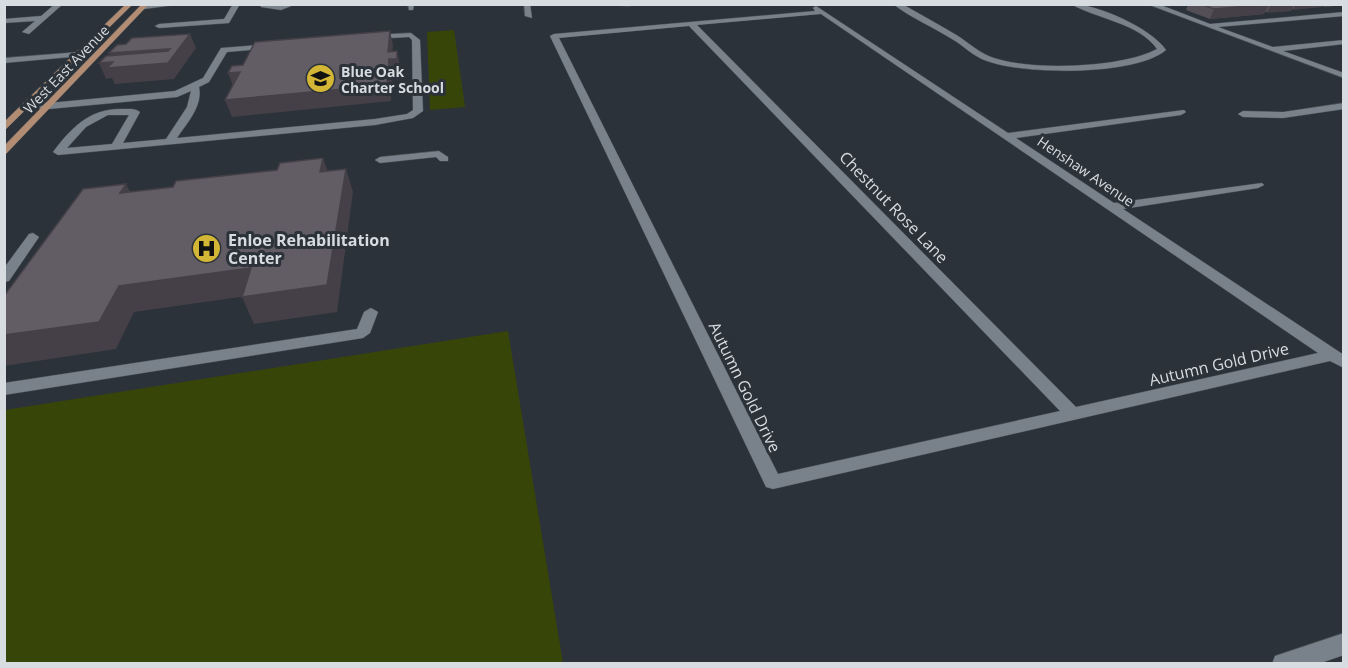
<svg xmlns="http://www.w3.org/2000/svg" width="1348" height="668" viewBox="0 0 1348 668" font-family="'Open Sans',sans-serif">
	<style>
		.green { fill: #384509 }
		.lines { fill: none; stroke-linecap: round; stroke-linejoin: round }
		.minor-casing { stroke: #4a5056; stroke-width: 1 }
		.major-casing { stroke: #4a5056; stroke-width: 1 }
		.minor { fill: #79828a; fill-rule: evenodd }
		.major { fill: #b38d73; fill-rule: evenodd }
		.wall { fill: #544f57 }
		.shaded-wall { fill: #454047 }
		.building { fill: #625c65; stroke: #454047; stroke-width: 1.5 }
		.labels { text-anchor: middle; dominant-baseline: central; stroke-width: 6; stroke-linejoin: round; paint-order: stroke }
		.far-street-label { font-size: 14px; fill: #d7dce1; stroke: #2b3239 }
		.far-poi-label { font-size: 14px; font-weight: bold; fill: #d7dce1; stroke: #2b3239; text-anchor: start }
		.street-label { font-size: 16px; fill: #d7dce1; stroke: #2b3239 }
		.poi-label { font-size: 16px; font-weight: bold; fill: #d7dce1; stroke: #2b3239; text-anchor: start }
	</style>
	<rect width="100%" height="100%" fill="#2b3239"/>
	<path class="green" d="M454,30l11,77 -35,3 -3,-78z
		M508,331l55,332h-558v-253z"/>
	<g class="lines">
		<defs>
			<path id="minor" d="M55,4h8l-34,30 -7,-2 13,-11 -31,2v-4l37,-3z
				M183,4l-39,5 -3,-2 8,-3z
				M233,4h7l-11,19 -70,5 -4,-2 4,-2 65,-5z
				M260,4h36l-15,6 -20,-3z
				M408,4h6l-1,6h-4z
				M524,4h6l2,14 -7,-2z
				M593,4h40l-3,2z
				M893,4h9c19,11 38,21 56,32 12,8 23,18 36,22 38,13 128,10 163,-9 -18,-26 -60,-30 -86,-45 26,0 80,24 95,46 -30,26 -142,25 -179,11 -13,-4 -23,-15 -35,-22 -19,-12 -41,-21 -59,-35z
				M1147,4h11l52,20 134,-12v4l-126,11 55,20 71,-7v4l-61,7 61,22v5z
				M816,6l192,127 176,-23 2,2 -5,3 -165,23 98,65 148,-20 2,2 -6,3 -135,21 221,146v13l-14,-7 -557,128 -7,-2 -216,-451 4,-2 261,-23 -2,-3zM821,14l497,339 -242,54 -379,-382zM689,26l371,385 -282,63 -219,-436z
				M411,33l9,7 3,71 -10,7 -38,7 -317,30 -5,-3c18,-24 37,-44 69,-43 6,0 13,-1 18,3l-17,31 43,-4 21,-32 4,-16 -14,6 -128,12 -21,-1 -5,-3 5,-3 21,1 126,-12 28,-13 18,-30 49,-4h3v4l-46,4 -18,30 -10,5c4,19 -12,36 -22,51l198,-19 32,-5 6,-4 -1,-70 -3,-3 -37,2 -4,-2 4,-2zM108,115h21l-17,29 -45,4 19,-21z
				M79,52h3v4l-78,7v-5z
				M1344,103v6l-61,9 -40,-1 -5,-3 5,-3 40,1z
				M439,151l9,6v4h-8l-4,-4 -56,6 -5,-3 5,-3z
				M33,233l6,4 -30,44 -5,1v-14l25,-34z
				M371,308l7,4 -8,21 -7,5 -359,57v-12l353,-54 7,-17z
				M1344,633v22l-26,9h-46l3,-8z"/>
			<path id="major" d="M126,4h7l-129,127v-9z
				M142,4h7l-145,152v-10z"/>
		</defs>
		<use href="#minor" class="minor-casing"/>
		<use href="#major" class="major-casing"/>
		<use href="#minor" class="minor"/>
		<use href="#major" class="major"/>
	</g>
	<path class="wall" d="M1188,4h156v1l-19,2 -3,-1 -1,1 -29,2 -1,2 -26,1 -1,2 -54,5 -24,-9z"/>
	<path class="shaded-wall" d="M1269,4l-5,10 -54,5 4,-10z
		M1271,4h23l-3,7 -24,2z
		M1296,4h27l-2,3 -28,3z
		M1327,4h17v1l-19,2z
		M390,31l3,14 -1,14 5,-8 3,15v8l-8,1 -1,26 -159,16 -7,-17 163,-48z
		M190,34l6,14 -22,31 -59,5 -3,-6 -6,1 -7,-16 14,-1 -4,-9z
		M240,72l-6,17 -6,-16z
		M323,158l8,23 -11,-9z
		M346,169l7,23 -16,120 -83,12 -12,-27z
		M126,184l12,24 -18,-15z
		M251,268l11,26 -128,18 -18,37 -112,17v-31l115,-49z"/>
	<path class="building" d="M1201,4h68l-55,5z
		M390,31l-2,21 9,-1v8h-8l-2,26 -162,15 15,-28 -12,1 4,-7 11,-1 12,-23z
		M190,34l-22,29 -61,5 6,-6 -14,1 7,-7 62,-5 2,-2 -61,4 8,-8 9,-1 6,-6z
		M323,158l-3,14 26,-3 -19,116 -85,12 9,-29 -132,18 -20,36 -95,13v-39l79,-107 43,-5 -6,9 53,-6 3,-6 101,-11 3,-7z"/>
	<defs>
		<symbol id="school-disc" viewBox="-11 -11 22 22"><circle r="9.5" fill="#d3b635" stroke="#2b3239"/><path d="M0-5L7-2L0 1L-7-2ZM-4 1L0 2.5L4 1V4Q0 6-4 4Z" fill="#111"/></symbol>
		<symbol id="hospital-disc" viewBox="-11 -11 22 22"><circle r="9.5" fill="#d3b635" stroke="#2b3239"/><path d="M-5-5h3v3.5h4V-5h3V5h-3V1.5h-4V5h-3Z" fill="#111"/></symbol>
	</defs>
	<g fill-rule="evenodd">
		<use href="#school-disc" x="304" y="62" width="33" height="33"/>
		<use href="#hospital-disc" x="190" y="232" width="33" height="33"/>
	</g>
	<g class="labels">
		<g class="far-street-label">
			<text transform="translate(66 69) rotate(-46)">West East Avenue</text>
			<text transform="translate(1086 171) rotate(34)">Henshaw Avenue</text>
		</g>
		<g class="far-poi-label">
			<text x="341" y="71">Blue Oak<tspan x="341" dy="16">Charter School</tspan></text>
		</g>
		<g class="street-label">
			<text transform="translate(894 207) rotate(46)">Chestnut Rose Lane</text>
			<text transform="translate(1219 364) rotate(-13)">Autumn Gold Drive</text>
			<text transform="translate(745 387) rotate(64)">Autumn Gold Drive</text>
		</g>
		<g class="poi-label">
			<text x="228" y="240">Enloe Rehabilitation<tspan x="228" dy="18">Center</tspan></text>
		</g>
	</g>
	<rect width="1348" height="668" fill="none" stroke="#d7dce1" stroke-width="12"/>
</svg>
